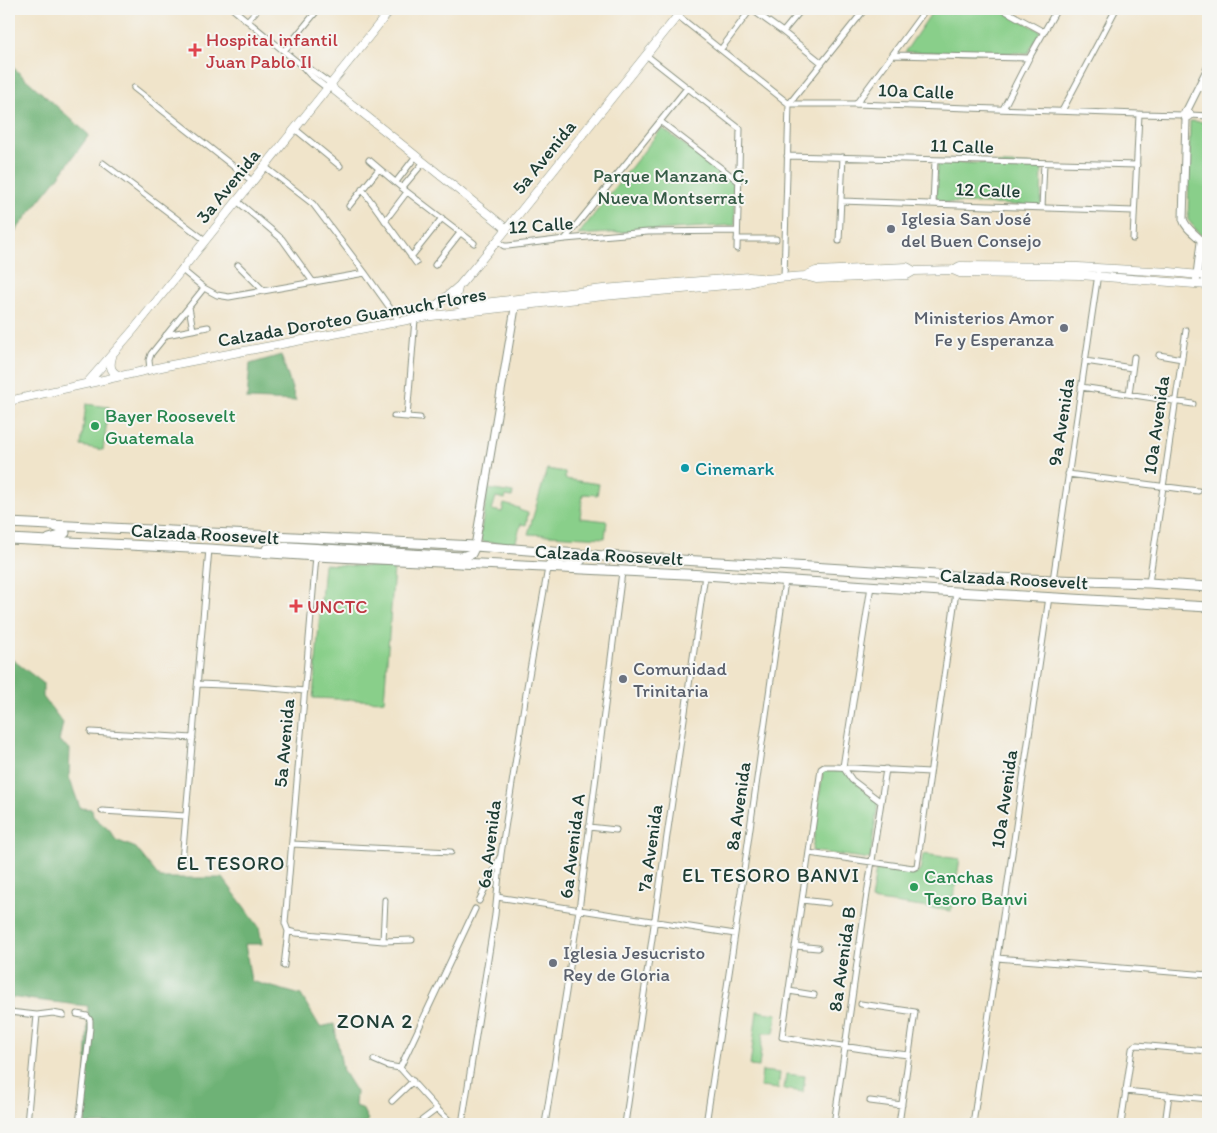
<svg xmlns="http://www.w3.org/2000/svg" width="1217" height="1133" viewBox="0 0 1217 1133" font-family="Itim,sans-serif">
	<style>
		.green { fill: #89cf8a; stroke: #54865f }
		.forest { fill: #6eb276; stroke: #467855 }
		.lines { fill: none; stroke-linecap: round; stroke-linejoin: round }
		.minor-casing { stroke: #88907f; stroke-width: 7 }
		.tertiary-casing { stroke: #88907f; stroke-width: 9 }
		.secondary-casing { stroke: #88907f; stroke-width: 9 }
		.trunk-casing { stroke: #88907f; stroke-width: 11 }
		.minor { stroke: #fff; stroke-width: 5 }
		.tertiary { stroke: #fff; stroke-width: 7 }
		.secondary { stroke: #fff; stroke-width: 8 }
		.trunk { stroke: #fff; stroke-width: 9 }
		.health-dot { fill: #e0444e; stroke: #f6f6f2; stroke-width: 2 }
		.worship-dot { fill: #6b7280; stroke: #f6f6f2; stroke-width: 2 }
		.leisure-dot { fill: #2e9e5b; stroke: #f6f6f2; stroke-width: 2 }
		.culture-dot { fill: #0f9aa8; stroke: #f6f6f2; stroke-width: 2 }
		.labels { text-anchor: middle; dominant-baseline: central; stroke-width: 4; stroke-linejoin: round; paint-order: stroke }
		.health-label { font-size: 19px; fill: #be3a42; stroke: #f6f6f2; text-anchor: start }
		.street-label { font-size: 19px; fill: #1f3d34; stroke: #f6f6f2 }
		.park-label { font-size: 19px; fill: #345a45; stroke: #f6f6f2 }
		.worship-label { font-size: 19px; fill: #5b616d; stroke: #f6f6f2; text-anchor: start }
		.leisure-label { font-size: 19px; fill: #27864d; stroke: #f6f6f2; text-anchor: start }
		.culture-label { font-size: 19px; fill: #0d838f; stroke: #f6f6f2; text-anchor: start }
		.neighbourhood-label { font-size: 20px; letter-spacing: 1px; fill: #1f3d34; stroke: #f6f6f2 }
		.quarter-label { font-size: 21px; letter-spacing: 1px; fill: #1f3d34; stroke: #f6f6f2 }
	</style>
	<rect width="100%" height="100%" fill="#f6f6f2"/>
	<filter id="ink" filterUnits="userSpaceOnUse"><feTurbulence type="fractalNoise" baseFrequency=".02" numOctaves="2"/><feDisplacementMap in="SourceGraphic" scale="10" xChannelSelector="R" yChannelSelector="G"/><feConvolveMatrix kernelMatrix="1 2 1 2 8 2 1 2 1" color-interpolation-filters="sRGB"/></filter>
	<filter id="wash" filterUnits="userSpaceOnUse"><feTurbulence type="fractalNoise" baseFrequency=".0096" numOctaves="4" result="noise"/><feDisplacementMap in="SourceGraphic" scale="20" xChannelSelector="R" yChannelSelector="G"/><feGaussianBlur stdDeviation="1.12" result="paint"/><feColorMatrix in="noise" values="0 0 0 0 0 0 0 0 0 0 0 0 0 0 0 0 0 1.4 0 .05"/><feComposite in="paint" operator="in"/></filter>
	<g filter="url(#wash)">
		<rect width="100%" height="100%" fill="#f0e4ca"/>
		<path class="green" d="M934,9h65l42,22 -13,22 -123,-1z
			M1190,121l18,1v116l-6,-1 -14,-17z
			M662,128l73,54v43l-157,10z
			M937,162l105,3 -1,41 -105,-4z
			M86,404l23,3 -6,43 -22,-4z
			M547,469l18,3v7l34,5 -2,11 -14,-1 -3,24 27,3 -2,17 -77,-4z
			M488,489l25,4 -1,4 -6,-1 -1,3 -9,-2 -4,13 10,2 2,-8 15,4v2l9,3 -2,12 -5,-1 -6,20 -32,-2 -3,-6z
			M324,564l70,4 -10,133 -71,-3z
			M842,769l36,34 -8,56 -58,-8 11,-81z
			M923,854l37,5 -9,52 -80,-11 5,-31 40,5 4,-3z
			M757,1011l20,3 -3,19h-11l-4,34 -9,-1z
			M762,1071l18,2 -2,16 -18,-2z
			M786,1074l19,2 -2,16 -19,-3z"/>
		<path class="forest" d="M9,64l80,71 -29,40 -51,64z
			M281,355l15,46 -49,-2 3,-35z
			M9,657l34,26v14l20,26 -4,18 11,8 -1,28 11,31 12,1 1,7 16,14 7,10 20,8 24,30h63l36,49 3,17h-17l6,37 50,14 19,32 14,-3 9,47 13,21 -1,14 7,2 6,12 -4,4h-279l3,-118 -79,-9z"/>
	</g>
	<g filter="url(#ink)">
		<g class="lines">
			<defs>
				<path id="minor" d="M233,9l69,57 8,9 18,14
					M751,9l32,23 39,31
					M1002,9l42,23
					M677,15l112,89h67l283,10 45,1
					M247,21l11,-12
					M783,32l19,-23
					M721,49l30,-40
					M284,51l32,-39
					M646,55l94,74 -3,120
					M893,55l136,3
					M305,67l8,4 18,13
					M134,88l118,93
					M856,104l70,-95
					M1003,109l26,-51 28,-49
					M1062,111l54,-102
					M1190,115l18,1
					M661,122l77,59
					M295,129l45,37
					M787,156l350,9
					M369,160l33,28 72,55
					M103,163l102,77
					M264,166l49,38 52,69 35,49
					M396,182l20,-26
					M402,188l22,-26
					M362,189l54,74
					M237,201l45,38 31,43
					M841,201l293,10
					M933,204l2,-44
					M349,206l30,-37
					M1042,208l2,-45
					M385,221l22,-29
					M565,239l122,-151
					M737,239h39
					M1133,239l6,-125
					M497,241l7,5h4l57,-7 83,-7 89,-1
					M839,241l4,-84
					M411,257l31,-39
					M238,265l25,25
					M435,265l25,-32
					M181,269l23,19 13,7 12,2 136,-24
					M784,277l5,-173 76,-95
					M189,307l4,23
					M166,335l42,-8
					M1159,355l23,4
					M1085,361l47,7
					M150,370l-1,-10 2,-6 53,-66
					M1081,387l112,17
					M1129,394l5,-37
					M394,416l26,2
					M407,417l8,-98
					M1068,474l130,17
					M1053,580l45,-306
					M1149,583l37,-253
					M871,586l-28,181 9,13 29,22
					M198,684l50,2 57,5
					M91,732l102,6
					M102,811l84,5
					M589,827l27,3
					M292,844l159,8
					M809,853l104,15 4,-2 39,-274
					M182,861l27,-312
					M497,897l238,37
					M802,900l26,3
					M479,901l21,-44
					M288,931l8,2 87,8 29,-1
					M383,941l2,-41
					M795,946l23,2
					M997,958l211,17
					M284,966l4,-35 -3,-8 31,-367
					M789,991l25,4
					M861,1004l54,8 -16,112
					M9,1012l28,3 16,-2 10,2
					M77,1014l10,2 3,4v8l-11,96
					M869,1050l-87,-13 39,-268 3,-2h11l95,5
					M872,1051l37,4
					M374,1060l14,6 12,2
					M400,1068l75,-159
					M400,1068l37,41 16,15
					M1125,1091l83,8
					M392,1101l21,-20
					M870,1101l32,4
					M27,1124l10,-109
					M417,1124l20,-15
					M462,1124l33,-209 6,-61 26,-167 21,-119
					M545,1124l34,-214 43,-338
					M625,1124l80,-549
					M706,1124l29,-190 50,-353
					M834,1124l31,-217 21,-138
					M973,1124l76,-527
					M1121,1124l11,-75 2,-3 3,-1 71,6
					M1165,1124l4,-29"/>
				<path id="tertiary" d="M1186,112l22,-44
					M1186,118l4,-2v-2l-2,-2h-3l-1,3 2,4 -3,100c3,11 15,16 21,25 4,8 2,29 1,38
					M1196,283l5,-41
					M475,546l41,-244"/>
				<path id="secondary" d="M331,84l3,6 173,139
					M953,270l7,3 120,2 128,10
					M805,276l11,3 91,-4 7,-4 39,-1 7,-4 118,1 92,5 38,4
					M458,288l-2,9 1,5 4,3h5l137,-16 146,-12 12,1
					M424,316l35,-30 38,-45 186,-232
					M112,357c-3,10 -1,16 9,19
					M88,382l47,-54 256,-319
					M9,401l157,-35 257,-49 181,-21 145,-13 15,-4 41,-3 11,-5 91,-4 7,4"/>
				<path id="trunk" d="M9,523l466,23 129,10 207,11 156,10 182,6 59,4
					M9,539l200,10 107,7 389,19 251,17 252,15
					M49,539l11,-3 5,-3 -1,-4 -8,-2
					M267,549l23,-2 171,10 10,-3 4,-8
					M548,568c6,-13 21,-8 33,-8"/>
			</defs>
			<use href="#minor" class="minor-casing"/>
			<use href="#tertiary" class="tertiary-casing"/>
			<use href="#secondary" class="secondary-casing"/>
			<use href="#trunk" class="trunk-casing"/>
			<use href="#minor" class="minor"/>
			<use href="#tertiary" class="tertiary"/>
			<use href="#secondary" class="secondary"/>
			<use href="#trunk" class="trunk"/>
		</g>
	</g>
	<g class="health-dot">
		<path d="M192.5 42.5h5v5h5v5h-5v5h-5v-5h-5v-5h5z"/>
		<path d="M293.5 598.5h5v5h5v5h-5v5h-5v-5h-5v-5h5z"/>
	</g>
	<g class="worship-dot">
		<circle cx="891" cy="229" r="5"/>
		<circle cx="1064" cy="328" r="5"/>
		<circle cx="623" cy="679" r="5"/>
		<circle cx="553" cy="963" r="5"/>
	</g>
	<g class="leisure-dot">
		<circle cx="95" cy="426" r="5"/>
		<circle cx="914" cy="887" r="5"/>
	</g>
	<circle class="culture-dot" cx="685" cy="468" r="5"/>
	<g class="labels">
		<g class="health-label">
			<text x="206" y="39">Hospital infantil<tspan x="206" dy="22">Juan Pablo II</tspan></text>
			<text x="307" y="606">UNCTC</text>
		</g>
		<g class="street-label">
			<text transform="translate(916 91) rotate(2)">10a Calle</text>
			<text transform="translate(962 146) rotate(2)">11 Calle</text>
			<text transform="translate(544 157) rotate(-51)">5a Avenida</text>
			<text transform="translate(228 186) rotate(-51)">3a Avenida</text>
			<text transform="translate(988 190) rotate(2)">12 Calle</text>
			<text transform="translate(541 225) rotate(-4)">12 Calle</text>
			<text transform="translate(352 317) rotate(-10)">Calzada Doroteo Guamuch Flores</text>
			<text transform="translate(1061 422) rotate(-81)">9a Avenida</text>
			<text transform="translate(1156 425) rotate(-82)">10a Avenida</text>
			<text transform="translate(205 534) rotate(3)">Calzada Roosevelt</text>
			<text transform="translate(609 555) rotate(3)">Calzada Roosevelt</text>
			<text transform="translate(1014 579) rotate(3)">Calzada Roosevelt</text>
			<text transform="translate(284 743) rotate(-85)">5a Avenida</text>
			<text transform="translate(1004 799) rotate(-82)">10a Avenida</text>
			<text transform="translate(738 806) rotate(-82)">8a Avenida</text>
			<text transform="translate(489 844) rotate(-83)">6a Avenida</text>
			<text transform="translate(572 846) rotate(-83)">6a Avenida A</text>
			<text transform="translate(650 848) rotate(-82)">7a Avenida</text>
			<text transform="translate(842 959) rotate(-82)">8a Avenida B</text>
		</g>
		<g class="park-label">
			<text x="671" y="175">Parque Manzana C,<tspan x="671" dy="22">Nueva Montserrat</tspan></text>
		</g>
		<g class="worship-label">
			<text x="901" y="218">Iglesia San José<tspan x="901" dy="22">del Buen Consejo</tspan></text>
			<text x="1054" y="317" text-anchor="end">Ministerios Amor<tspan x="1054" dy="22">Fe y Esperanza</tspan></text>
			<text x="633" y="668">Comunidad<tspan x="633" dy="22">Trinitaria</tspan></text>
			<text x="563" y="952">Iglesia Jesucristo<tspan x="563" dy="22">Rey de Gloria</tspan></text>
		</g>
		<g class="leisure-label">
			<text x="105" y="415">Bayer Roosevelt<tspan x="105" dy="22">Guatemala</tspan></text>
			<text x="924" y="876">Canchas<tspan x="924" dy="22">Tesoro Banvi</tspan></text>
		</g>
		<g class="culture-label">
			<text x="695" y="468">Cinemark</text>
		</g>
		<g class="neighbourhood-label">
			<text x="231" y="863">EL TESORO</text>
			<text x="771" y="875">EL TESORO BANVI</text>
		</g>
		<g class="quarter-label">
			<text x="375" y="1020">ZONA 2</text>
		</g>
	</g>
	<rect width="1217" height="1133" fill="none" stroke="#f6f6f2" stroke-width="30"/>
</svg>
